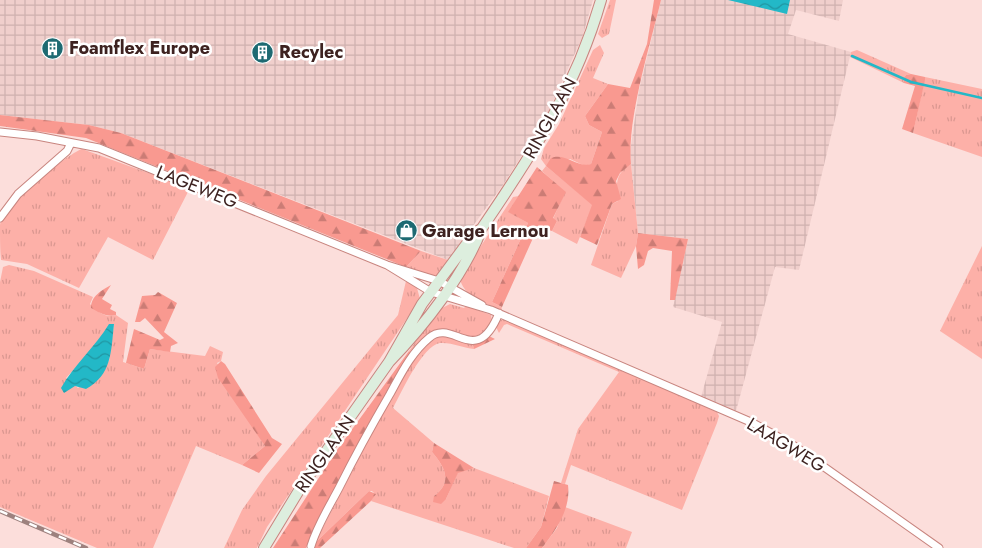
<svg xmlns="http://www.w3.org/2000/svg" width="982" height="548" viewBox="0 0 982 548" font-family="Jost,sans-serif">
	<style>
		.industrial { fill: url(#industrial-grid) }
		.grass { fill: url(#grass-tufts); fill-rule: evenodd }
		.forest { fill: url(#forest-firs) }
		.water { fill: url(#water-waves) }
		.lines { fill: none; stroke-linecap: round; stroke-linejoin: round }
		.stream { stroke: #23b8c7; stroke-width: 2.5 }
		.street-casing { stroke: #c8857f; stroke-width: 9 }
		.secondary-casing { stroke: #c8857f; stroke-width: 12 }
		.street { stroke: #fff; stroke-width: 7 }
		.secondary { stroke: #ddeede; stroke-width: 10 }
		.rail-casing { stroke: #9d817e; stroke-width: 4.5 }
		.rail { stroke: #fff; stroke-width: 2.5; stroke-dasharray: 8; stroke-linecap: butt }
		.labels { text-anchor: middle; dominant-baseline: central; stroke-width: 5; stroke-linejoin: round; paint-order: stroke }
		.poi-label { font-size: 18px; font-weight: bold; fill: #3d2220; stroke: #fff; text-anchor: start }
		.street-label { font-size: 18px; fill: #3d2220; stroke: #fff }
	</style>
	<defs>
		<pattern id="industrial-grid" width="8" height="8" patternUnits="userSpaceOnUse" patternTransform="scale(1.25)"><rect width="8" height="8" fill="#f0cfcc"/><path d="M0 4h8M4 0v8" fill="none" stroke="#cfb1af"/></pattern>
		<pattern id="grass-tufts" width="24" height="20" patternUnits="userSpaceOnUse" patternTransform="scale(1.25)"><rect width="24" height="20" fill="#fdb0a8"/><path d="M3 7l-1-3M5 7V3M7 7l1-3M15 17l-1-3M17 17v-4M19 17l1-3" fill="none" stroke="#da9790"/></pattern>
		<pattern id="forest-firs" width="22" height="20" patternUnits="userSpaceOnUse" patternTransform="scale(1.25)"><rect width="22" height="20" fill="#f99990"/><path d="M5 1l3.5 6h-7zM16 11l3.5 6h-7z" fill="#cb7c75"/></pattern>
		<pattern id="water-waves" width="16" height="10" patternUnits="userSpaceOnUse" patternTransform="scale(1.25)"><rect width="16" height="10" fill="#23b8c7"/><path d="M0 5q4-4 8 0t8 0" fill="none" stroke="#2095a1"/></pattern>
	</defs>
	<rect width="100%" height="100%" fill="#fcdedb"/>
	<path class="industrial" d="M0,0h593l-11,38 -37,81 -42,66 -55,75 -327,-127 -32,-8 -89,-10z
		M661,0h182l-4,21 -43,-11 -8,24 63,18 -52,218 -24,-3 -39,144 -35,-14 21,-75 -49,-15 15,-68 -50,-6 -8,-81 9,-62z"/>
	<path class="grass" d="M610,0h6l-7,34 -7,4 -4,-4z
		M600,45l4,8 -11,25 15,6 -23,32 4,9 13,7 -11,32 -6,2 -15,-7 -24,7 47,39 -16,39 -25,-13 5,-10 -4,-2 12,-27 -23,-21 4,-5 -5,-7 3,-11 15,-24 34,-74z
		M857,50l54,24 -5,1 -3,4 1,4 -54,-26 1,-5z
		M925,77l57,12v68l-69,-24z
		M82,149l108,39 -37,72 -45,-23 -29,51 -52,-24 -26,-4c-1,-10 -1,-25 -1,-35 3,-16 66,-71 82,-76z
		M631,164l7,69 -2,13 -15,32 -30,-13 21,-61 6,-3c-2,-18 -3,-27 13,-37z
		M519,196l-10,16 19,11 -36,79 10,5 -1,4c-14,-8 -39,-15 -41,-33l53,-81z
		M982,246v113l-42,-28z
		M421,251l27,9 -9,14 -7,3 -26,-10z
		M9,265l25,6 59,26 -3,7c7,7 16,15 26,11l12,8 -5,39 21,7 6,-20 55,7 5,-10 13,6 -2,9 -4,2 48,83 -23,19 -46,-19 -43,102h-56l-97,-41v-225l3,-15zM114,324l-5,37 -31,27 -12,-10 31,-34 12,-19z
		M406,281l11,7 3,11 -153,228 -10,21h-33l18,-38 24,-34 132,-161z
		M450,304l14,4 2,-2 25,9 1,6c-15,26 -38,16 -64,14l-16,18 -3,-2 29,-41z
		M500,320h7l210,92 2,4 -2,7 -35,87 -111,-45 -6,19 -4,-1 17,-54 41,-57 -112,-48 -3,1 -5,8 -3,-6z
		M441,336l33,8v5c-10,-1 -23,-7 -34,-6 -18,3 -39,50 -47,65l41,35 -2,9c13,15 21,30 2,44l12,3 12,-27 16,-4 75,28 -8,31 -15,21h-12l-143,-47 4,-7 -3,-3h-3l-54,52 72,-139 29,-49 8,-11z
		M565,507l67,25 -6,16h-84l15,-20z"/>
	<path class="forest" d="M654,0h7c-11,46 -34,118 -30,164l-11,9 -4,8 5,18 -9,5 -15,41 -17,-8 12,-32 -46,-39 5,-8c14,-6 26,10 40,6l11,-32 -13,-7 -4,-9 23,-32 22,4 17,-44z
		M911,74l14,3v3l-12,53 -11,-4 13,-43 -11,-3 -1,-4 3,-4z
		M0,115l89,10 32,8 300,118 -15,16 -320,-129 -86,-12z
		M537,167l29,25 -13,26 4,3 -5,10 -14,-4 -36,80 -10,-5 36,-79 -20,-11z
		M638,233l50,6 -13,61h-5l2,-49 -19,-3 -5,3 -4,14 -6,4 -2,-23z
		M111,285l-9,14 10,6 -2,4 6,3v3c-8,3 -18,-3 -25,-7 0,-12 11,-18 20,-23z
		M158,292l19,11 -13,29 14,11 -7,3 -1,6 -20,-3 -6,20 -18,-6 8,-34 26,11 4,-2 -19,-20 -5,4h-5l7,-26 13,-1z
		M489,336l6,3 -21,10v-5z
		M409,351l3,2 -84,149 -22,46h-33l64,-98z
		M221,361l4,3 47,74 10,6 -23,29 -17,-8 23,-19 -47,-68 -3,-11z
		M434,443l40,25 -16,5 -12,26 -5,5 -8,-2 1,-6c19,-14 11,-29 -2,-44z
		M554,481l14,4c3,24 -12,45 -26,63h-16l15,-21z
		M369,491l7,3 -5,7 -51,47h-6l1,-5z"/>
	<path class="water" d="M728,0h62l-3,14z
		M109,324h5c-3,27 -2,51 -28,65l-11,-3 -11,7 -3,-5c13,-23 34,-41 48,-64z"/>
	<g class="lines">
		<path class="stream" d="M852,56l59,26 71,16"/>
		<defs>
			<path id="street" d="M0,132l37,4 62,12 288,117 52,16 43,24
				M0,218l18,-24 49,-43 4,-8
				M387,265l44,27 60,18 262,113 40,22 146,103
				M311,546c6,-20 18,-39 28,-58 16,-32 33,-63 51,-94 11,-20 21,-41 39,-56 24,-21 47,32 70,-25"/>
			<path id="secondary" d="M389,362c35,-36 75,-87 93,-134 51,-75 94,-140 119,-228
				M264,548l37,-61 88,-125 33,-58 52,-70 7,-5"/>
		</defs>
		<use href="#street" class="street-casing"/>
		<use href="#secondary" class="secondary-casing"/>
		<use href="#street" class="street"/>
		<use href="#secondary" class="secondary"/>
		<defs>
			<path id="rail" d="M0,511l86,37"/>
		</defs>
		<use href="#rail" class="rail-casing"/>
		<use href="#rail" class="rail"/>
	</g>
	<defs>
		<symbol id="building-disc" viewBox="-11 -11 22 22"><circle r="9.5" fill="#1e6a72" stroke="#fff"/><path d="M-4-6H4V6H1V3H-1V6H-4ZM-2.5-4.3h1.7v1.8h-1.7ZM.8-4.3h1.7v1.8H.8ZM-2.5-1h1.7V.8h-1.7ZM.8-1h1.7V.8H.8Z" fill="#fff"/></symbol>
		<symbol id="shop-disc" viewBox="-11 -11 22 22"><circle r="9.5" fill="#1e6a72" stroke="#fff"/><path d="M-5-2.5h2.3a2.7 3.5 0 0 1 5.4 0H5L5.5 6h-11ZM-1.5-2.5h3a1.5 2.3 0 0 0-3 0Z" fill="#fff"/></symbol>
	</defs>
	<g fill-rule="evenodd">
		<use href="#building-disc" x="40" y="36" width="25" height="25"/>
		<use href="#building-disc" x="250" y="40" width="25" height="25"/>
		<use href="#shop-disc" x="394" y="218" width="25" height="25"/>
	</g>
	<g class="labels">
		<g class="poi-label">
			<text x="69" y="48">Foamflex Europe</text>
			<text x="279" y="52">Recylec</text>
			<text x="422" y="231">Garage Lernou</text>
		</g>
		<g class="street-label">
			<text transform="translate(550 118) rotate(-61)">RINGLAAN</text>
			<text transform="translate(197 187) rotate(22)">LAGEWEG</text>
			<text transform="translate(786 445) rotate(31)">LAAGWEG</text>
			<text transform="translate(325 454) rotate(-55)">RINGLAAN</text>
		</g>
	</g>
</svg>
